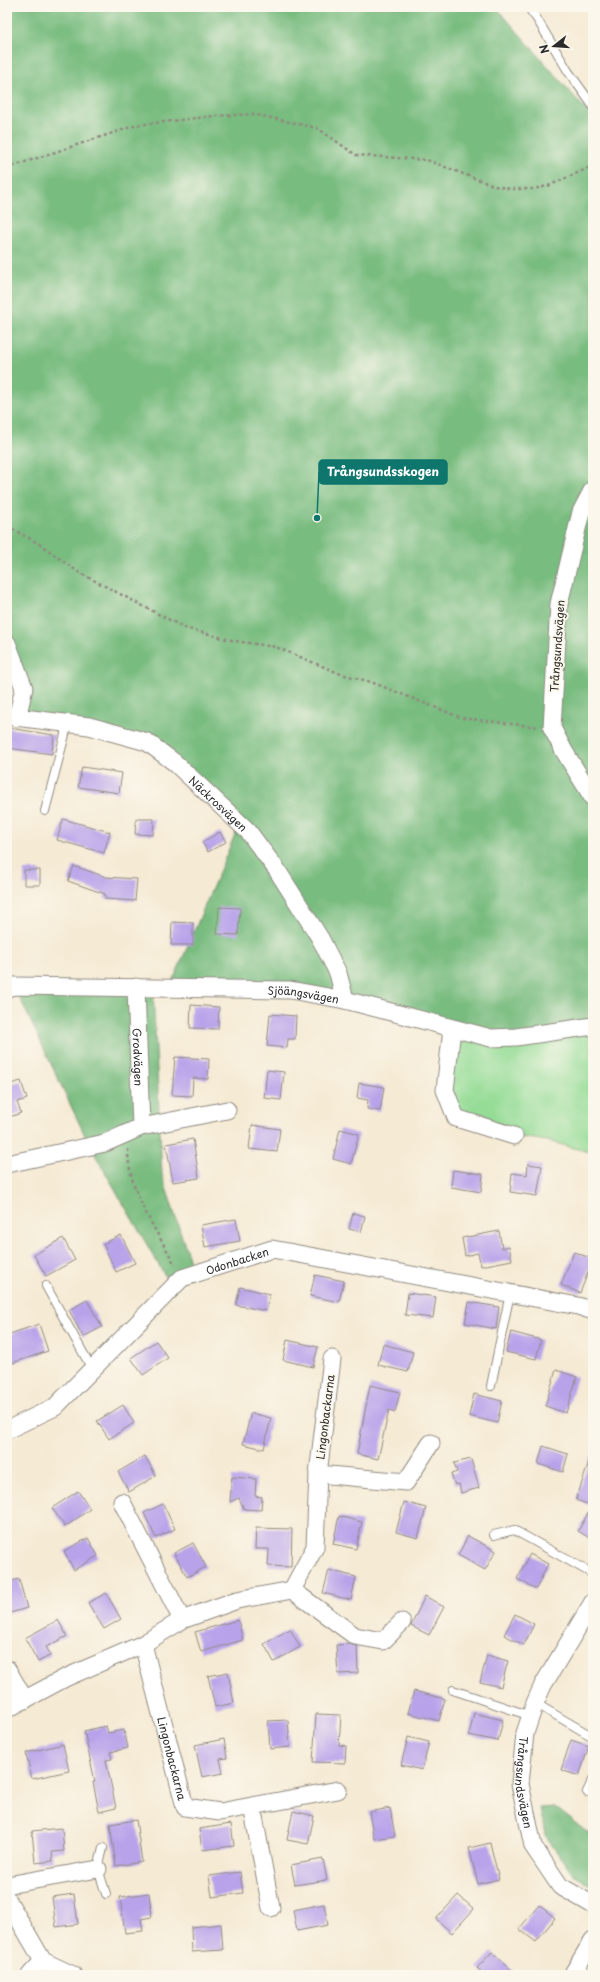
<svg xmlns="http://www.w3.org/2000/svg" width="600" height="1982" viewBox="0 0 600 1982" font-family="'Playpen Sans',sans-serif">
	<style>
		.green { fill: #95dc96; stroke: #608460 }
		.forest { fill: #78bc7f; stroke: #527455 }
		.building { fill: #b8a2ea }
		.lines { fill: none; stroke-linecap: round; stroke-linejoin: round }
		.service-casing { stroke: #908a80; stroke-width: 10 }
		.minor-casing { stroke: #908a80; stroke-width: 19 }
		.path { stroke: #908a80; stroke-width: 2.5; stroke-dasharray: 3 3; stroke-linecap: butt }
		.service { stroke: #fff; stroke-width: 8 }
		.minor { stroke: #fff; stroke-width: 17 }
		.labels { text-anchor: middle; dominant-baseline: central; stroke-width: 4; stroke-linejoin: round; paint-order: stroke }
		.street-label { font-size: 11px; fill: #2b2b2b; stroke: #fbf7ec }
		.leader { fill: none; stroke: #0f766e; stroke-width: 1.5 }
		.callout-dot { fill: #0f766e; stroke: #fbf7ec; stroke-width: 1.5 }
		.callout { fill: #0f766e; stroke: #0f766e; stroke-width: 1.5 }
		.callout-label { font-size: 12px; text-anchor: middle; font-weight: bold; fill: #fff }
	</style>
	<rect width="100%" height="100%" fill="#fbf7ec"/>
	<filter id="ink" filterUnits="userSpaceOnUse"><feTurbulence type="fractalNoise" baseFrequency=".025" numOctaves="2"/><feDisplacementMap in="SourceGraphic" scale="8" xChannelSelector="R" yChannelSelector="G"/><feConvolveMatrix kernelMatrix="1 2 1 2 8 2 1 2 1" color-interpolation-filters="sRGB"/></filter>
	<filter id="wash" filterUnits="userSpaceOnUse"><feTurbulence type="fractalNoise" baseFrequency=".012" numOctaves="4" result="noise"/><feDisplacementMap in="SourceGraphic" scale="16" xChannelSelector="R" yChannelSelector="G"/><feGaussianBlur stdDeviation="0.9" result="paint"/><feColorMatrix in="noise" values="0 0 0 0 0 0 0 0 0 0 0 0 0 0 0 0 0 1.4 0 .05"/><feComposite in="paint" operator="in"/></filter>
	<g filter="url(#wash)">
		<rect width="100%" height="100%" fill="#f5ead4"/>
		<path class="green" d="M593,1026v127l-45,-12 -34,-5 -58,-18 -11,-28 7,-61z"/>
		<path class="forest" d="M7,7h489l97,111v907l-77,12 -171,-37 -175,-12 69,-163 -93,-83 -129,-24 7,-30 -17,-45z
			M14,986l139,1 9,188 32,99 -22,14 -82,-142z
			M555,1807l38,30v49l-20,-11 -28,-40 -5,-27z"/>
		<g id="blocks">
			<path class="building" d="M9,728l45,7 -2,19 -45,-6z
				M82,767l40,6 -3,20 -41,-6z
				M63,819l47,13 -6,21 -47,-13z
				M136,819h18l-1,16 -18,-1z
				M220,832l6,10 -18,10 -6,-10z
				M74,866l32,11 31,2 -2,22 -30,-2v-5l-37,-13z
				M24,870h16v15h-16z
				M219,907l21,1 -2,27 -21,-1z
				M172,922l21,1v22h-22z
				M191,1005l28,2 -1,22 -28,-1z
				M270,1014l26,2 -1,23h-7l-1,9 -20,-2z
				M175,1057l34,2 -1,20 -15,-1 -1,18 -20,-1z
				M267,1070l17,2 -3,28 -17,-2z
				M7,1077h2l2,7 10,-3 6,18 -10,3 4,11 -14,5z
				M359,1083l25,4 -4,24 -13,-2 1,-9 -11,-2z
				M252,1125l28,4 -3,23 -28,-3z
				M340,1129l19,5 -8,30 -18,-5z
				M193,1139l6,39 -26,4 -7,-38z
				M528,1164l14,2 -5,30 -27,-4 2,-19 15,2z
				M453,1170l30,4 -2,18 -30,-5z
				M353,1213l12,3 -4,16 -12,-3z
				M236,1219l4,22 -35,6 -4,-22z
				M499,1231l3,17 7,-2 3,14 -31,6 -3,-13 -13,3 -3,-18z
				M121,1235l14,28 -19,9 -13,-28z
				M63,1238l12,22 -29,16 -12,-21z
				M574,1252l19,7 -13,34 -19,-8z
				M315,1275l29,6 -5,21 -29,-6z
				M240,1287l30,7 -4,17 -30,-6z
				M408,1293l28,4 -3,21 -28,-3z
				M87,1300l15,27 -19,10 -14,-27z
				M469,1302l30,5 -3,22 -31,-6z
				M39,1324l9,27 -41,14v-30z
				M511,1332l30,8 -5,19 -30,-7z
				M287,1340l31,7 -5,20 -30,-7z
				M156,1341l12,17 -25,17 -12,-17z
				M383,1344l30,8 -5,20 -30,-7z
				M556,1370l21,7 -11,36 -21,-7z
				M370,1385l30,7 -5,20 -6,-2 -11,49 -21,-5z
				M474,1394l28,7 -5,22 -28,-7z
				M123,1405l11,18 -25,16 -12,-18z
				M251,1413l20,5 -7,31 -21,-5z
				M543,1446l25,8 -5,18 -25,-8z
				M145,1456l11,20 -27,16 -11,-20z
				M591,1456h2v84l-15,-9 14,-25 -16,-6z
				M471,1459l8,29 -18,5 -2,-9 -4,1 -4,-11 6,-2 -3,-9z
				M232,1477l24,2 -1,17 7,1 -1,13 -17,-1 -5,-11 -9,4z
				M78,1491l12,18 -25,18 -13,-19z
				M404,1502l22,6 -8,30 -22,-6z
				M163,1504l12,25 -19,9 -12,-25z
				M339,1516l23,6 -6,27 -23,-5z
				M256,1528l36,1 -1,38 -23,-1 1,-17h-14z
				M468,1536l28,15 -11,19 -27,-15z
				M88,1538l10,18 -24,14 -10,-19z
				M193,1543l13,24 -19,10 -13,-24z
				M530,1554l18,10 -12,25 -19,-10z
				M329,1570l27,7 -5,23 -28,-7z
				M19,1579l8,29 -20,6v-32z
				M106,1593l15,26 -17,10 -16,-26z
				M425,1596l19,11 -15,28 -18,-9z
				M515,1614l19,10 -10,21 -20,-10z
				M58,1620l9,16 -21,11 5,8 -13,7 -13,-24z
				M238,1620l5,20 -42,12 -6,-20z
				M290,1629l10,18 -26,15 -10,-18z
				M349,1644l8,2 1,27 -20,1 -2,-29z
				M487,1655l21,6 -7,26 -21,-5z
				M228,1672l6,31 -19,4 -7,-31z
				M414,1691l31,8 -6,22 -31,-8z
				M474,1713l29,7 -5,21 -29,-6z
				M316,1714l25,1 -2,30 7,1 -1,17 -32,-1z
				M288,1720l2,27 -20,2 -2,-28z
				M106,1726l2,7 16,-3 4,18 -18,4 2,7 -6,1 10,48 -17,4 -6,-30h2l-11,-51z
				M408,1737l21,5 -7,28 -21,-5z
				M224,1739l3,19 -7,1 3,14 -21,4 -7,-32z
				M571,1740l18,6 -10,30 -18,-6z
				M63,1744l6,27 -37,8 -6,-26z
				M390,1808l5,28 -21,3 -5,-27z
				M293,1811l21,5 -6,28 -21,-4z
				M136,1820l6,42 -26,4 -6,-42z
				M231,1824l3,22 -32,4 -3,-21z
				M62,1828l2,23 -12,1 1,9 -18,2 -3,-32z
				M490,1843l9,36 -21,5 -9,-36z
				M323,1859l4,21 -32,5 -4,-20z
				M240,1872l3,21 -31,4 -3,-21z
				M149,1893l3,24 -11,2 2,12 -18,2 -5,-36z
				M74,1894l4,30 -22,3 -4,-30z
				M458,1895l16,14 -22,24 -16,-14z
				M324,1904l4,21 -31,6 -4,-21z
				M539,1905l16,13 -19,24 -17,-13z
				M221,1924l2,26 -31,2 -1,-25z
				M492,1952l25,23h-32l-8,-7z"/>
		</g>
	</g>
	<g filter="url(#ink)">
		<use href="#blocks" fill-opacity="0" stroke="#908a80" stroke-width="1"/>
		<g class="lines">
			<defs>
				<path id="service" d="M528,7l9,12 31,52 25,35
					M45,811l23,-88
					M46,1286l46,83
					M491,1386l19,-93
					M494,1535l20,-5 79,44
					M453,1690l78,26
					M535,1703l58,34
					M587,1792l6,-13
					M103,1848l-5,21 8,25"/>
				<g id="minor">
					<path d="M593,489l-12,23 -22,92 -7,124 12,23 29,47"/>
					<path d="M7,643l17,45 -7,30"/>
					<path id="s1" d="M7,716l82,10 58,16 27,20 74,69 29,39 43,68 18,35 7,27"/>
					<path id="s2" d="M136,987l5,140"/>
					<path id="s3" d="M7,988l7,-2 276,4 55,10 146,38 25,-1 77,-11"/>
					<path d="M452,1029l-7,61 11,28 58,18"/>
					<path d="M7,1164l98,-21 36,-16 86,-17"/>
					<path d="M332,1359l-14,115 -3,73 -23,43 63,46 28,5 19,-19"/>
					<path id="s4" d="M7,1430l48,-23 127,-129 90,-29 306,57 15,5"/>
					<path d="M318,1474l88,8 25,-39"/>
					<path d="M122,1502l60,118"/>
					<path id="s5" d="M593,1602l-50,83 -8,18 -10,30 -5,51 13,62 27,40 33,19"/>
					<path id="s6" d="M143,1644l42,163 35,5 118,-22"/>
					<path d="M7,1669l18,31"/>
					<path d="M7,1709l58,-31 78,-34 39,-24 55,-20 55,-10"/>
					<path d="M252,1806l19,102"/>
					<path d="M7,1885l91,-16"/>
					<path d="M7,1899l36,62 30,14"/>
					<path d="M30,1975l13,-14"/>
					<path d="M572,1975l21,-35"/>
				</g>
			</defs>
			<use href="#service" class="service-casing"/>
			<use href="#minor" class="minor-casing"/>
			<path class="path" d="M7,168l130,-43 77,-9 39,-2 64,14 39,27 71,5 68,26 16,3h22l15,-3 45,-20
				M7,526l34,19 37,27 107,56 50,13 41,6 65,27 30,8 91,36 76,9
				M128,1149c0,43 28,80 47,116"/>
			<use href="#service" class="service"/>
			<use href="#minor" class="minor"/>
		</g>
	</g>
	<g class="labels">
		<g class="street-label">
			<text transform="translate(557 646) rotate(-86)">Trångsundsvägen</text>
			<text stroke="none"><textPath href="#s1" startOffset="237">Näckrosvägen</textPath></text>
			<text stroke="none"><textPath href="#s3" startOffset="297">Sjöängsvägen</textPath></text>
			<text stroke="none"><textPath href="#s2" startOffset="70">Grodvägen</textPath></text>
			<text stroke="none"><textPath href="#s4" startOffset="292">Odonbacken</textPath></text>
			<text transform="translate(325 1417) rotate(-83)">Lingonbackarna</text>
			<text stroke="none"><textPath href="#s6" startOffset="118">Lingonbackarna</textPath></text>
			<text stroke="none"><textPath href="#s5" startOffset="198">Trångsundsvägen</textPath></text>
		</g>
	</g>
	<path class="leader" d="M317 518L319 472"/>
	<circle class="callout-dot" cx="317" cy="518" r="4"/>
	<rect class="callout" x="319" y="460" width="128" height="24" rx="4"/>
	<g class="callout-label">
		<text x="383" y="476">Trångsundsskogen</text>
	</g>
	<rect width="600" height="1982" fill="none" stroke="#fbf7ec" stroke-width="24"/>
	<g transform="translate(554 46) rotate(253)" stroke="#fbf7ec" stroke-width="3" paint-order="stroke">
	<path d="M0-3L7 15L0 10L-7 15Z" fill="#2b2b2b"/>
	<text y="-6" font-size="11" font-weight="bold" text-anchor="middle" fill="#2b2b2b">N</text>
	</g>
</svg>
